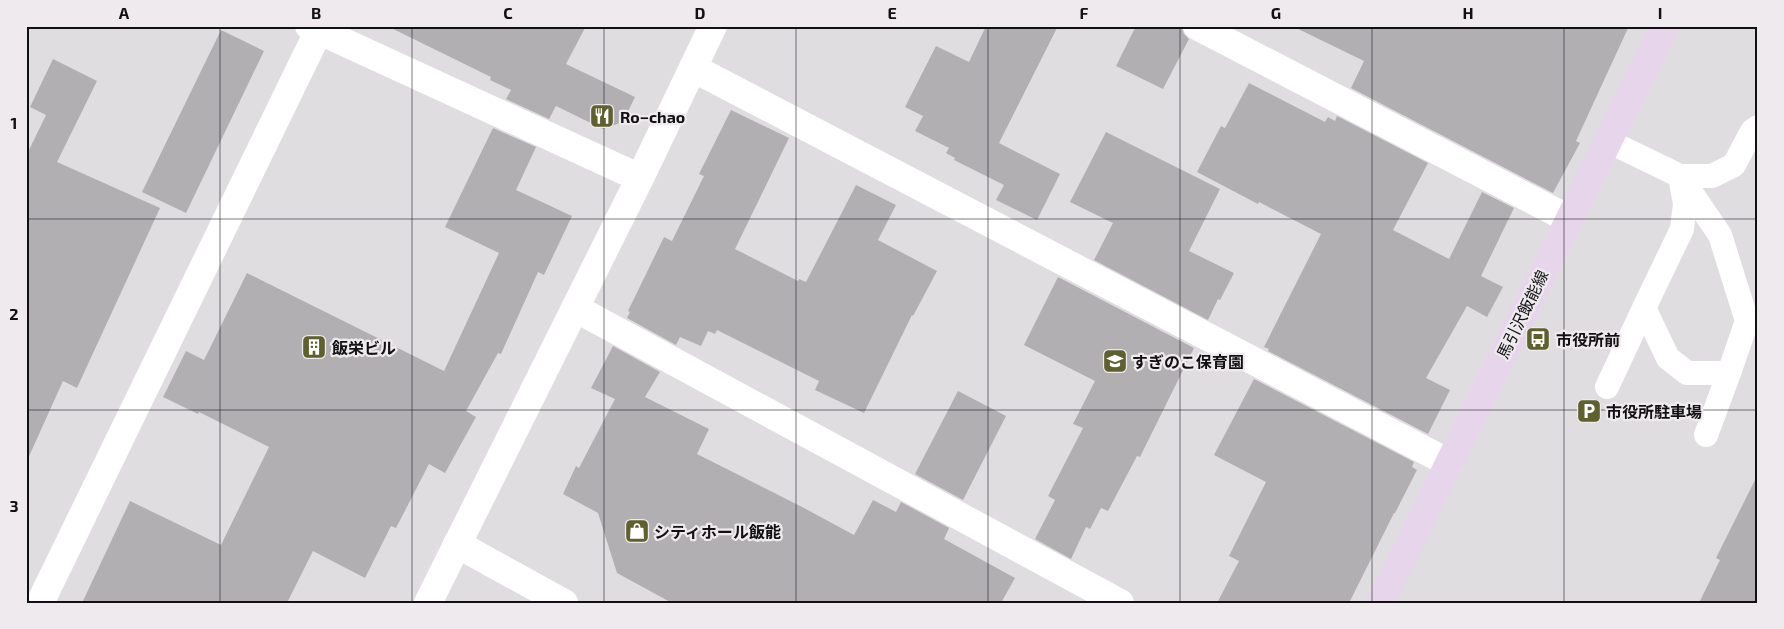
<svg xmlns="http://www.w3.org/2000/svg" width="1784" height="629" viewBox="0 0 1784 629" font-family="'Exo 2','Noto Sans JP',sans-serif">
	<style>
		.building { fill: #b2afb3 }
		.lines { fill: none; stroke-linecap: round; stroke-linejoin: round }
		.service { stroke: #fff; stroke-width: 24 }
		.minor { stroke: #fff; stroke-width: 28 }
		.tertiary { stroke: #fff; stroke-width: 28 }
		.secondary { stroke: #e7d6eb; stroke-width: 28 }
		.grid { fill: none; stroke: #111012; stroke-width: 1; stroke-opacity: 0.55 }
		.labels { text-anchor: middle; dominant-baseline: central; stroke-width: 4.5; stroke-linejoin: round; paint-order: stroke }
		.poi-label { font-size: 16px; font-weight: bold; fill: #111012; stroke: #eeeaee; text-anchor: start }
		.street-label { font-size: 16px; fill: #111012; stroke: #eeeaee }
		.neatline { fill: none; stroke: #111012; stroke-width: 2 }
		.grid-label { font-size: 16px; text-anchor: middle; font-weight: bold; fill: #111012 }
	</style>
	<rect width="100%" height="100%" fill="#e0dde1"/>
	<path class="building" d="M387,26h199l-20,38 69,33 -12,25 -20,7 -47,-23 -7,13 -43,-20 5,-9 -21,-10 1,-3z
		M986,26h72l-59,117 61,31 -23,46 -41,-20 8,-15 -50,-25 1,-2 -9,-5 3,-5 -34,-17 8,-15 -18,-9 31,-61 33,16z
		M1136,26h45l3,8 5,5 -26,50 -47,-23z
		M1292,26h337l-53,115 4,2 -27,50 -202,-105 13,-27z
		M221,30l43,21 -78,162 -44,-21z
		M53,59l44,22 -40,81 103,46 -83,180 -14,-7 -37,82v-315l3,2 17,-35 -16,-8z
		M1249,83l76,39 3,-5 7,4 2,-5 91,47 -35,67 56,29 33,-67 32,16 -33,68 22,11 -16,30 -20,-11 -41,72 24,12 -22,44 -160,-83 1,-2 -5,-2 57,-113 -62,-32 -1,2 -61,-32 24,-46 4,2z
		M731,110l58,28 -54,111 63,32 1,-2 7,3 50,-97 40,20 -18,35 59,31 -24,45 -1,-1 -48,98 -49,-23 4,-9 -102,-51 -2,4 -7,-3 -7,15 -21,-9 -4,8 -49,-27 3,-6 -2,-1 36,-74 8,4 32,-65 -5,-2z
		M493,128l43,19 -20,43 56,26 -28,59 -6,-3 -37,82 -3,-1 -32,58 10,6 -31,56 -16,-9 -33,64 -5,-2 -26,52 -52,-27 -26,52h-205l48,-102 91,44 48,-98 -70,-35 -1,2 -35,-17 23,-46 18,9 43,-87 197,98 55,-118 -54,-26z
		M1106,132l114,57 -31,62 45,22 -14,27 -2,-1 -10,21 -114,-60 19,-37 -43,-21z
		M1058,277l136,71 -54,109 -3,-1 -29,55 -7,-3 -11,21 -4,-2 -15,32 -36,-20 20,-39 -7,-4 35,-68 -10,-4 22,-43 -71,-36z
		M613,346l47,26 -15,25 64,32 -12,25 107,54 50,27 19,-35 23,12 5,-10 48,26 -5,11 71,39 -14,25h-329l-55,-30 -19,-60 -35,-19 13,-28 3,2 36,-69 -24,-11z
		M1254,379l160,83 -2,5 5,3 -22,43h-1l-45,90h-132l22,-42 -10,-5 37,-74 -52,-27z
		M958,391l48,25 -43,84 -48,-26z
		M1758,474v129h-59l21,-43 -4,-2z"/>
	<g class="lines">
		<path class="service" d="M1608,141l72,35h32l22,-11 18,-34 6,-4
			M1680,176l40,59 27,86 -18,52h-42l-19,-15 -24,-50 38,-79 3,-25z
			M1607,387l37,-79
			M1706,435l23,-62"/>
		<path class="minor" d="M309,26l331,152
			M1197,26l372,193
			M693,68l756,395
			M575,308l545,295
			M457,544l107,59
			M40,603l281,-577"/>
		<path class="tertiary" d="M428,603l212,-425 73,-152"/>
		<path class="secondary" d="M1380,603l285,-577"/>
	</g>
	<path class="grid" d="M220,26v577M412,26v577M604,26v577M796,26v577M988,26v577M1180,26v577M1372,26v577M1564,26v577M26,219h1732M26,410h1732"/>
	<defs>
		<symbol id="restaurant-square" viewBox="-11 -11 22 22"><rect x="-9" y="-9" width="18" height="18" rx="4" fill="#5e602d" stroke="#eeeaee"/><path d="M-5-6h1v4h1v-4h1v4h1v-4h1v5L-1.5 .5V6h-2V.5L-5-1ZM5-6V6H3V1.5H1.5Q1.5-4 5-6Z" fill="#fff"/></symbol>
		<symbol id="bus-square" viewBox="-11 -11 22 22"><rect x="-9" y="-9" width="18" height="18" rx="4" fill="#5e602d" stroke="#eeeaee"/><path d="M-5-6H5V4H4V6H2V4H-2V6H-4V4H-5ZM-3.5-4V0h7V-4ZM-3.5 1.2v1.5H-2V1.2ZM2 1.2v1.5H3.5V1.2Z" fill="#fff"/></symbol>
		<symbol id="building-square" viewBox="-11 -11 22 22"><rect x="-9" y="-9" width="18" height="18" rx="4" fill="#5e602d" stroke="#eeeaee"/><path d="M-4-6H4V6H1V3H-1V6H-4ZM-2.5-4.3h1.7v1.8h-1.7ZM.8-4.3h1.7v1.8H.8ZM-2.5-1h1.7V.8h-1.7ZM.8-1h1.7V.8H.8Z" fill="#fff"/></symbol>
		<symbol id="school-square" viewBox="-11 -11 22 22"><rect x="-9" y="-9" width="18" height="18" rx="4" fill="#5e602d" stroke="#eeeaee"/><path d="M0-5L7-2L0 1L-7-2ZM-4 1L0 2.5L4 1V4Q0 6-4 4Z" fill="#fff"/></symbol>
		<symbol id="parking-square" viewBox="-11 -11 22 22"><rect x="-9" y="-9" width="18" height="18" rx="4" fill="#5e602d" stroke="#eeeaee"/><path d="M-3.5-5.5H1a3.5 3.5 0 0 1 0 7H-1V5.5H-3.5ZM-1-3.4V-.6H.8a1.4 1.4 0 0 0 0-2.8Z" fill="#fff"/></symbol>
		<symbol id="shop-square" viewBox="-11 -11 22 22"><rect x="-9" y="-9" width="18" height="18" rx="4" fill="#5e602d" stroke="#eeeaee"/><path d="M-5-2.5h2.3a2.7 3.5 0 0 1 5.4 0H5L5.5 6h-11ZM-1.5-2.5h3a1.5 2.3 0 0 0-3 0Z" fill="#fff"/></symbol>
	</defs>
	<g fill-rule="evenodd">
		<use href="#restaurant-square" x="588" y="102" width="28" height="28"/>
		<use href="#bus-square" x="1524" y="325" width="28" height="28"/>
		<use href="#building-square" x="300" y="333" width="28" height="28"/>
		<use href="#school-square" x="1101" y="347" width="28" height="28"/>
		<use href="#parking-square" x="1575" y="397" width="28" height="28"/>
		<use href="#shop-square" x="623" y="517" width="28" height="28"/>
	</g>
	<g class="labels">
		<g class="poi-label">
			<text x="620" y="116">Ro−chao</text>
			<text x="1556" y="339">市役所前</text>
			<text x="332" y="347">飯栄ビル</text>
			<text x="1132" y="361">すぎのこ保育園</text>
			<text x="1606" y="411">市役所駐車場</text>
			<text x="654" y="531">シティホール飯能</text>
		</g>
		<g class="street-label">
			<text transform="translate(1522 314) rotate(-64)">馬引沢飯能線</text>
		</g>
	</g>
	<rect width="1784" height="629" fill="none" stroke="#eeeaee" stroke-width="55"/>
	<rect x="28" y="28" width="1728" height="574" class="neatline"/>
	<g class="grid-label">
		<text x="124" y="19">A</text>
		<text x="316" y="19">B</text>
		<text x="508" y="19">C</text>
		<text x="700" y="19">D</text>
		<text x="892" y="19">E</text>
		<text x="1084" y="19">F</text>
		<text x="1276" y="19">G</text>
		<text x="1468" y="19">H</text>
		<text x="1660" y="19">I</text>
		<text x="14" y="129">1</text>
		<text x="14" y="320">2</text>
		<text x="14" y="512">3</text>
	</g>
</svg>
